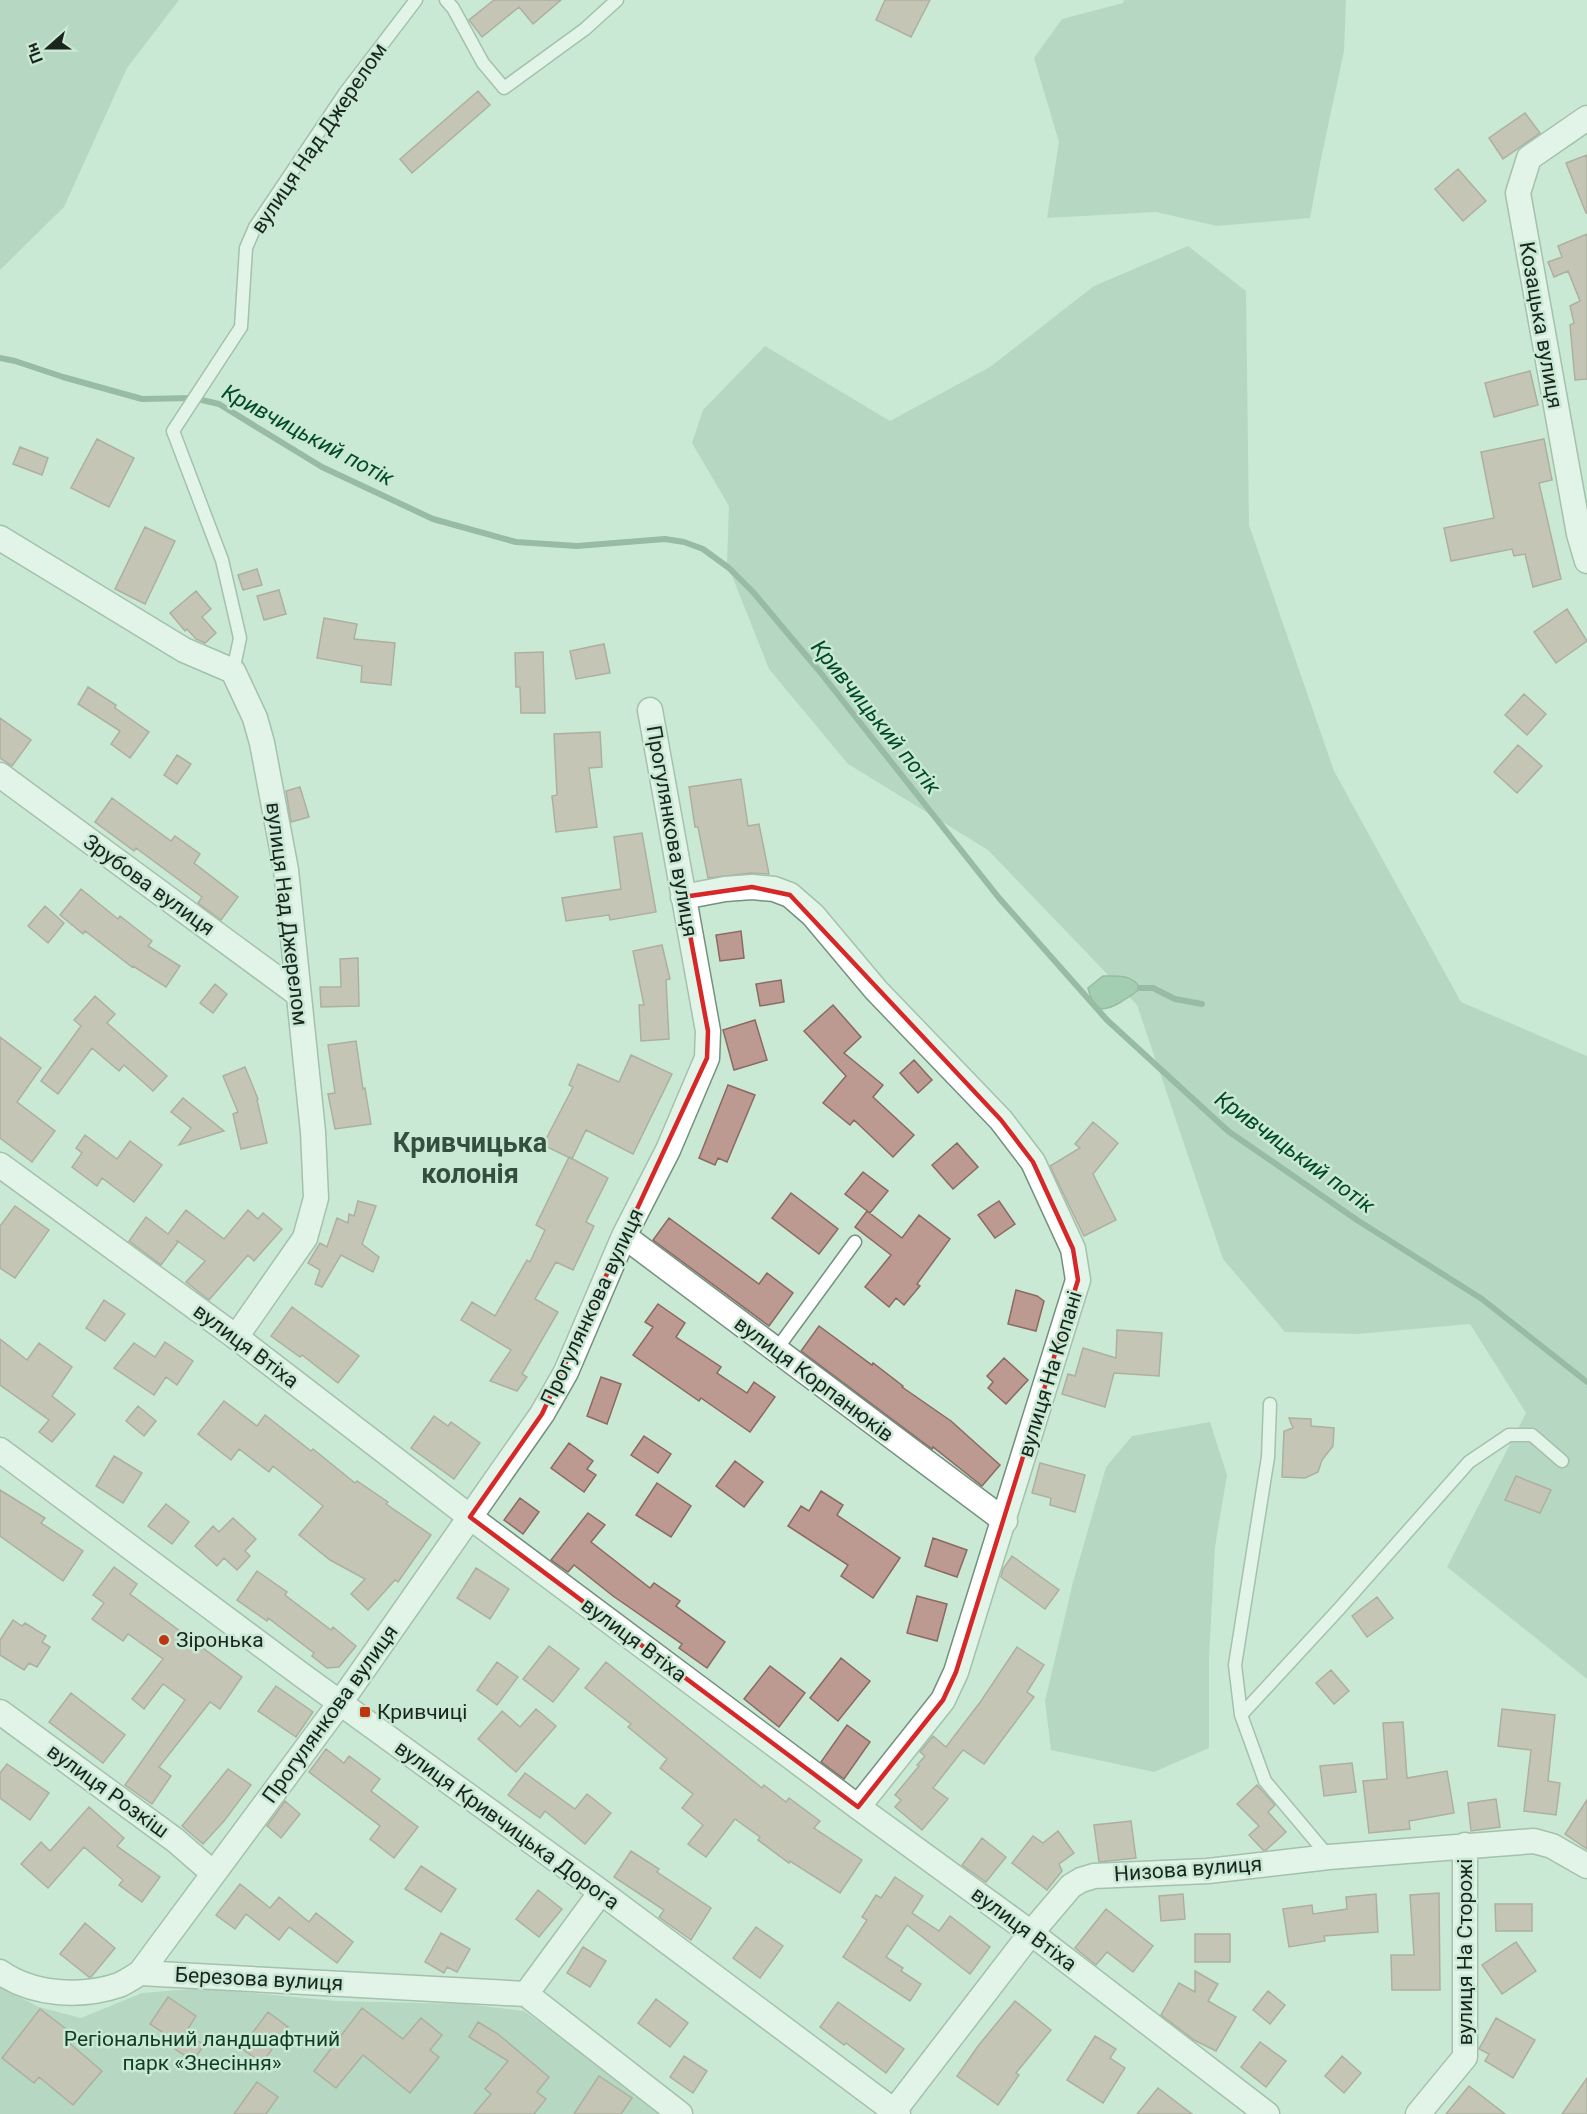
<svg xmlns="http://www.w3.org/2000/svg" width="1587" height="2114" viewBox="0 0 1587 2114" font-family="Roboto,sans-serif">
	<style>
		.green { fill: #9ec2aa }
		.water { fill: #76ae8a; stroke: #5a8569; stroke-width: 1.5 }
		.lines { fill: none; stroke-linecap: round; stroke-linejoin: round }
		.stream { stroke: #5a8569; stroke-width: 6 }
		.building { fill: #bc9991; stroke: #8a6a62; stroke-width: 1.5 }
		.lane-casing { stroke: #74917e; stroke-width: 15 }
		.street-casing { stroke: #74917e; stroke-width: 27 }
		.lane { stroke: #fff; stroke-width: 12 }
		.street { stroke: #fff; stroke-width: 24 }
		.marked { fill: none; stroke: #d62828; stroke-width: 4.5; stroke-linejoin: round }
		.poi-dot { fill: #bf3510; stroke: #cae9d4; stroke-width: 2 }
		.labels { text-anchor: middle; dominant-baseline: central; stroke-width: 5; stroke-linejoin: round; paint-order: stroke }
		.street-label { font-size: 21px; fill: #19251d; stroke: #cae9d4 }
		.poi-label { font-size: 21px; fill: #19251d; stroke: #cae9d4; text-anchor: start }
		.park-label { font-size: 21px; fill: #0f3c23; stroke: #cae9d4 }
		.water-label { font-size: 22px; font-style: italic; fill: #004a28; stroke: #cae9d4 }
		.district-label { font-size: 27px; font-weight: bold; fill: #354f3e; stroke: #cae9d4 }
	</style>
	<rect width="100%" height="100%" fill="#cae9d4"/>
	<path class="green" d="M0,0h179l-52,68 -63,139 -64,63z
		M1124,0h222l-2,51 -23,108 -11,59 -93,8 -61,-14 -109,6 12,-76 -25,-84 28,-39 61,-16z
		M1188,246l58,45 3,234 85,246 127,231 126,54v623l-140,-112 79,-154 -56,-89 -113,10 -72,-2 -62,-73 -86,-254 -149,-155 -140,-86 -79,-95 -42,-106 2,-57 -37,-63 11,-33 62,-64 125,75 100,-54 104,-81z
		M1210,1422l17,53 -12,72 -6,110v91l-55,24 -103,-22 -6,-49 28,-119 33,-115 26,-31z
		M0,1987l39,20 42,11 61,-25 61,-5 133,13 130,3 58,7 142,103h-666z"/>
	<path class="water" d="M1103,976c14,0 29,-2 37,12 -5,6 -12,9 -19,14 -19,11 -27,10 -33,-14z"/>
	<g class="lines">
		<path class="stream" d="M0,358l15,3 48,16 79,22 51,-1 26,6 103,63 111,52 83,23 61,4 88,-7 19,3 19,7 26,19 24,24 67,80 179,226 108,122 121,111 129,89 125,79 105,83
			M1140,988h13l22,11 27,5"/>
	</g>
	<path class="building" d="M494,0h67l-28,24 -14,-17 -37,30 -13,-17z
		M885,0h45l-19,37 -35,-17z
		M478,91l12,14 -78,68 -12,-14z
		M1525,113l15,20 -37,26 -14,-21z
		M1587,155v58h-1l-20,-50z
		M1458,169l28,32 -23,20 -28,-32z
		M1587,234v145l-12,1 -5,-55 4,-2 -4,-17 10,-5 -12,-30 -14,6 -6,-15 14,-5 -4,-11z
		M1530,371l8,34 -44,12 -9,-34z
		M97,439l37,19 -25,49 -38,-19z
		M1544,439l8,41 -13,3 22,96 -28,8 -8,-33 -11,2 -2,-7 -61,12 -7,-33 50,-10 -13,-66z
		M20,447l28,11 -6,17 -29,-11z
		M145,527l30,14 -30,63 -30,-15z
		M257,569l5,16 -19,5 -5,-15z
		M279,590l7,24 -22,6 -7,-24z
		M196,591l15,18 -9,8 14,16 -11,10 -9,-4 -9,-10 -2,2 -15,-18z
		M1567,609l20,32 -31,22 -22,-31z
		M324,618l33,6 -3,15 41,4 -4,42 -30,-3 1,-16 -45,-8z
		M604,644l6,29 -34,6 -6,-28z
		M543,652l2,61h-24l-1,-26h-4l-1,-34z
		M88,687l28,18 -1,3 34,24 -19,26 -19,-14 9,-13 -42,-27z
		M1524,694l22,20 -19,21 -22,-20z
		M0,718l31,22 -19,26 -12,-8z
		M600,732l2,35 -13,1 8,59 -41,5 -4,-36 5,-1 -3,-61z
		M1518,745l24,21 -25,27 -23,-21z
		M177,755l14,9 -14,20 -13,-9z
		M741,779l7,47 11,-2 10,50 -18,-1 -43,5 -10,-51h-3l-6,-40z
		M300,787l9,30 -18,5 -5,-31z
		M112,798l59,43 4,-5 25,18 -6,9 44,34 -17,23 -23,-17 4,-6 -66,-49 -2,3 -39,-29z
		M642,833l14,79 -46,8 -1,-5 -43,6 -4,-23 59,-9 -7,-52z
		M81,889l37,30 2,-3 32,25 -4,5 32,20 -14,21 -33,-21 -1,1 -47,-36 -2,3 -23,-19z
		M45,906l19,17 -16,20 -20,-17z
		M741,931l3,27 -24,3 -4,-26z
		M662,945l8,34 -4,1 3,59 -28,2 -2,-36h5l-11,-54z
		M358,958l1,48 -38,1 -1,-20h21l-1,-28z
		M781,980l3,22 -24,4 -4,-22z
		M215,984l12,10 -14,19 -13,-10z
		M95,996l20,18 -8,9 60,53 -14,15 -29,-26 -5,6 -27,-23 -34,46 -17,-13 40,-55 -7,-6z
		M833,1005l28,32 -17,16 39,32 -10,12 41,38 -21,22 -39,-37 -4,5 -27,-22 23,-27 -42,-45z
		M755,1020l12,40 -33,10 -11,-40z
		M0,1037l41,31 -24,34 38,29 -23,31 -32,-24z
		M356,1041l7,48 2,-1 6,36 -36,5 -7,-35 7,-1 -7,-48z
		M631,1055l41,19 -39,80 -47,-24 -14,29 -29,-14 30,-58 -4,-2 9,-21 41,18z
		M914,1060l18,20 -14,13 -18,-20z
		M245,1067l13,32 -1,1 10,43 -26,6 -8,-35 5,-2 -15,-36z
		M728,1085l27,10 -28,67 -9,-4 -3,7 -16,-7z
		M183,1098l41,33 -45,14 12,-17 -20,-16z
		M1093,1122l25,21 -25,31 23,46 -32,16 -34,-70 30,-18 -5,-4z
		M85,1135l32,24 13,-18 32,24 -28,37 -32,-24 -5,8 -25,-19 10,-14 -6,-5z
		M957,1143l21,24 -25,22 -21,-24z
		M569,1157l39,21 -22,44 8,4 -21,44 -17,-8 -21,37 23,13 -36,62 5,3 -10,14 -27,-10 21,-31 -50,-30 11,-18 23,14 32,-56 3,2 15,-32 -9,-5z
		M863,1172l25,19 -18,22 -25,-19z
		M791,1193l47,36 -19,25 -47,-36z
		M358,1201l18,5 -14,38 17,13 -6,15 -32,-17 -19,32 -7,-3 5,-14 -12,-7 12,-20 7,4 10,-29 11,5 1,-9 5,2z
		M999,1201l16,23 -20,14 -17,-23z
		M15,1206l34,24 -34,48 -15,-10v-42z
		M186,1210l38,29 24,-29 10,9 5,-6 19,16 -28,32 -6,-6 -39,45 -23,-18 19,-21 -29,-21 2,2 -17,23 -32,-24 17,-24 22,17z
		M867,1211l35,27 17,-23 31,24 -33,45 3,2 -16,19 -8,-7 -7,9 -24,-20 26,-32 -36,-28z
		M669,1218l90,66 8,-11 26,20 -24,33 -116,-86z
		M1016,1290l21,6 7,5 -8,30 -28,-7z
		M104,1300l21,14 -20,27 -19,-13z
		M658,1304l27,19 -9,14 45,30 -4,6 30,20 7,-11 21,15 -25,35 -49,-34 -2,3 -66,-46 20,-28 -8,-5z
		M292,1307l67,49 -21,27 -36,-28 -2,2 -29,-21z
		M819,1326l53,39 1,-2 30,23 -1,1 49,34 49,44 -18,21 -49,-39 -1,2 -131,-98z
		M1117,1330l45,3 -3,43 -45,-3 -9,34 -43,-13 6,-20 7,2 8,-28 33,10z
		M0,1339l27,21 12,-17 33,24 -20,29 23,18 -23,28 -13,-10 10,-12 -49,-35z
		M165,1342l28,19 -16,24 -11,-8 -12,18 -40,-27 20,-25 21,14z
		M1004,1358l24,22 -22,24 -18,-16 5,-6 -6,-6z
		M601,1377l20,7 -14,40 -20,-8z
		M224,1401l33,25 8,-11 46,36 2,-2 42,34 2,-2 31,21 -2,2 45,31 -33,47 -3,-2 -27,30 -17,-16 14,-15 -35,-19 -31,-25 24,-29 -50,-40 -4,6 -30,-23 -8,11 -33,-26z
		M138,1406l18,15 -12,15 -18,-15z
		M434,1416l14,10 3,-4 29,21 -26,36 -43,-31z
		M1289,1418l22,1v7l23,2 -1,18 -11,14 -4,12 -13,6 -23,-1 2,-46 9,-3z
		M644,1436l27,18 -13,19 -27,-18z
		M569,1443l24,18 -6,8 9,6 -12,17 -33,-24z
		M114,1456l28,17 -19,30 -27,-17z
		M735,1461l28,21 -19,25 -28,-21z
		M1040,1463l45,12 -10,37 -25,-7 1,-7 -19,-5z
		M1516,1476l35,14 -11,23 -35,-13z
		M657,1483l34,23 -20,31 -35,-22z
		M0,1490l45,28 -4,5 42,28 -20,30 -63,-45z
		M821,1491l22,14 -6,10 63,43 -27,40 -32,-22 7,-11 -60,-39 13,-20 8,5z
		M520,1498l19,14 -16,22 -19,-14z
		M166,1504l23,18 -17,22 -24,-18z
		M588,1513l17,12 -14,17 59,46 4,-5 26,18 -4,5 49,36 -18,26 -28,-20 3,-4 -69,-48 -39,-31 -6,7 -17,-12z
		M233,1518l23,21 -11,12 5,5 -13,14 -13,-12 -7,8 -22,-20 18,-20 6,6z
		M933,1538l34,12 -10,27 -32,-11z
		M1012,1556l47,34 -14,19 -44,-32 2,-8z
		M114,1567l23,17 -7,10 112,83 -22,32 -10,-7 -51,65 12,9 -19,28 -27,-19 60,-85 -22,-16 -19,25 -12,-10 31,-40 -35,-25 -5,7 -31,-22 12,-16 -11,-8z
		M476,1568l33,21 -19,30 -33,-21z
		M257,1571l30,21 -2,3 46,35 2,-3 23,19 -17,21 -12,1 -15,-12 2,-3 -46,-35 -1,3 -30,-21z
		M917,1596l30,8 -10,37 -30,-8z
		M1377,1597l16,21 -26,19 -15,-21z
		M13,1620l9,6 3,-3 21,13 -4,6 8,5 -13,20 -8,-4 -5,7 -24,-15v-15z
		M549,1646l30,23 -26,33 -30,-23z
		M1017,1647l27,18 -17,27 7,5 -50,67 -21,-14 -30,38 15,11 -26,31 -27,-23 6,-7 -6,-5 24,-29 -2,-1 8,-9 -5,-4 13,-16 13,11 35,-46z
		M841,1658l29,23 -32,40 -28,-23z
		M497,1662l21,15 -21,28 -20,-15z
		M606,1662l156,126 2,-3 22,17 3,-4 31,23 -6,7 48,32 -22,33 -50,-32 -1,2 -31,-23 2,-3 -25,-18 -29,38 -18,-13 15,-19 -21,-17 11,-14 -33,-26 7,-9 -39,-32 3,-3 -46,-36z
		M770,1666l35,27 -26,34 -35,-28z
		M1331,1670l18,21 -15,13 -18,-21z
		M276,1686l37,26 -17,25 -38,-26z
		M71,1693l54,42 -22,28 -54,-41z
		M536,1709l20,17 -40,46 -38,-33 24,-28 18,16z
		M1502,1709l53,6 -7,66 12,2 -4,32 -32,-4 7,-61 -33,-4z
		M1403,1722l4,56 40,-7 7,42 -45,8 1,8 -41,4 -6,-52 24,-2 -4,-56z
		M847,1725l23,17 -26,37 -23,-17z
		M326,1749l18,14 5,-7 31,23 -9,12 47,36 -24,31 -24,-19 10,-13 -71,-54z
		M1352,1763l4,29 -32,4 -4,-30z
		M7,1764l42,29 -19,27 -30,-22v-25z
		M228,1769l23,16 -27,36 -21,23 -21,-18z
		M525,1773l50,36 12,-15 24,19 -26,31 -40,-33 -5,7 -32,-23z
		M1257,1785l18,20 -7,7 18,20 -20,18h-3l-14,-15 10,-9 -22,-22z
		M1496,1799l4,28 -29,4 -3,-28z
		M1587,1800v49l-22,-15z
		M285,1801l15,13 -19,24 -14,-12z
		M89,1807l35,31 -7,8 43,31 -18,25 -23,-17 4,-5 -39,-33 -36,41 -27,-24 20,-22 9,9z
		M1131,1821l5,37 -37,4 -5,-37z
		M1058,1831l16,22 -15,11 3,7 -15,19 -35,-27 21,-27 10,7z
		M982,1838l24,19 -20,25 -24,-17z
		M631,1851l28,18 -2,3 54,36 -20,32 -32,-23 5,-7 -50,-33z
		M421,1866l35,23 -15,23 -36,-23z
		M895,1877l28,19 -11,17 27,18 11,-15 40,31 -20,27 -63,-49 -21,32 17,11 -2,3 20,13 -11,17 -67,-44 24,-37 -5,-3 14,-22 5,3z
		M240,1884l30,24 9,-11 30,25 7,-9 37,29 -16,21 -48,-36 -10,13 -33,-26 -11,15 -19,-14z
		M538,1890l24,19 -23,28 -23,-18z
		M1439,1893l1,97h-48l-1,-35h23l-4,-60z
		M1183,1894l2,25 -24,2 -2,-25z
		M1376,1894l2,38 -54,4 1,5 -36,6 -6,-38 29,-4 1,9 34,-5 -1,-12z
		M1495,1904h37v27h-36z
		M1106,1909l47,37 -20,26 -26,-20 -11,13 -21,-17z
		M85,1923l30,25 -24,29h-2l-29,-23z
		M756,1927l27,19 -23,32 -27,-20z
		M441,1933l29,16 -13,23 -10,-5 -3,6 -19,-11z
		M1195,1934h35v28h-35z
		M1516,1942l20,29 -34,23 -20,-29z
		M583,1947l23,14 -16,26 -23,-14z
		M1195,1971l23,13 -10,17 28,16 -20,34 -22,-11 -33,-25 18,-32 16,9z
		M1268,1991l17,14 -15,19 -17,-14z
		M168,1997l28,19 -15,24 5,-7 18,12 -11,16 -18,-12 4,-6 -29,-19z
		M656,1999l32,24 -18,24 -32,-24z
		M1015,2001l36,29 -35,43 3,2 -21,30 -41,-29 21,-30z
		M838,2002l66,47 -18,24 -40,-30 -2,2 -24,-18z
		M362,2008l41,31 18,-21 21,17 -12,15 9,7 -29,36 -47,-38 -27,33 -22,-17z
		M40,2009l33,25 -6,7 35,30 -29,34 -34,-28 -5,6 -32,-25z
		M268,2012l20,15 -26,36 -21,-15z
		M1496,2018l39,22 -22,38 -28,-17 4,-7 -10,-5z
		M478,2022l20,12 51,43 -12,15 9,7 -12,15h-60l17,-20 -6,-5 23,-28 -39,-24z
		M1095,2036l21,13 -6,9 15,10 -22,35 -36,-23z
		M1260,2042l26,19 -20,26 -25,-20z
		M684,2056l23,15 -14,22 -23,-16z
		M1342,2056l19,17 -17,20 -19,-17z
		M599,2076l33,22 -11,16h-47z
		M1587,2078v36h-25z
		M257,2082l21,15 -12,17h-32z
		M1469,2086l36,28h-59z
		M1158,2088l34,26h-55z"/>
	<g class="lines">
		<defs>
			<path id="lane" d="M446,0l7,8 30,55 21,25 81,-59 32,-29
				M233,671l7,-33 -18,-78 -49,-129 68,-104 5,-79 9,-21 90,-134 71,-93
				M776,1350l79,-108
				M1270,1404l-2,53 -33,208 6,50 24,66 64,76
				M1241,1715l98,-106 130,-147 40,-27h23l30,26"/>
			<path id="street" d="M1587,118l-58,40 -11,35 61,341 8,27
				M0,538l184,112 49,21 22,47 7,25 24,127 27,262 3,66 -11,40 -69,99
				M0,775l298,219
				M683,897l42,-8 27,-2 22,2 16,6 23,20 63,75 125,130 32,42 40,87 5,31 -122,392 -13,28 -85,107
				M0,1165l236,172 234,180 388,290 173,126 236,181
				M624,1236l381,285
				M0,1450l303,226 298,216 297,222
				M0,1712l175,128 38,33
				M0,1972c33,23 81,26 119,13 7,-3 14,-8 21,-12l386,21 154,120
				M140,1973l200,-270 202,-289 24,-42 58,-136 44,-86 39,-92 1,-27 -58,-321
				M526,1994l75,-102
				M894,2111l137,-178 40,-47 10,-6 13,-4 114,-5 121,-14 205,-16 18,5 35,20
				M1418,2114l47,-57v-212"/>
		</defs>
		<use href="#lane" class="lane-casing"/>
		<use href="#street" class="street-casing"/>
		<use href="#lane" class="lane"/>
		<use href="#street" class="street"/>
	</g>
	<path d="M0 0H1587V2114H0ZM752,887l38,8 211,225 32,42 40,87 5,31 -122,392 -13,28 -85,107 -388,-290 72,-103 165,-356 1,-27 -25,-134z" fill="#cae9d4" fill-opacity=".55" fill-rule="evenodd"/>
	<path class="marked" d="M752,887l38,8 211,225 32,42 40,87 5,31 -122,392 -13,28 -85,107 -388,-290 72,-103 165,-356 1,-27 -25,-134z"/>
	<g class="poi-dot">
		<circle cx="164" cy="1640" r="6"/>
		<rect x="359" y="1706" width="12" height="12" rx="3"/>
	</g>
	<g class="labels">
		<g class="street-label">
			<text transform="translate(319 138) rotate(-56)">вулиця Над Джерелом</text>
			<text transform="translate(1541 325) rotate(80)">Козацька вулиця</text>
			<text transform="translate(672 831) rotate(80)">Прогулянкова вулиця</text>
			<text transform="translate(149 885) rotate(36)">Зрубова вулиця</text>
			<text transform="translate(287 914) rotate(83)">вулиця Над Джерелом</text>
			<text transform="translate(592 1307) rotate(-65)">Прогулянкова вулиця</text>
			<text transform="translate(246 1346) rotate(37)">вулиця Втіха</text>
			<text transform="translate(1050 1374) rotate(-73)">вулиця На Копані</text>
			<text transform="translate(814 1379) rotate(37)">вулиця Корпанюків</text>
			<text transform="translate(634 1640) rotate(37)">вулиця Втіха</text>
			<text transform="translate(330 1714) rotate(-54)">Прогулянкова вулиця</text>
			<text transform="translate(108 1791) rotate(36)">вулиця Розкіш</text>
			<text transform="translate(507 1825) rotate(36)">вулиця Кривчицька Дорога</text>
			<text transform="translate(1188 1869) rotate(-4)">Низова вулиця</text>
			<text transform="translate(1024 1929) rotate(37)">вулиця Втіха</text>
			<text transform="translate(1465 1952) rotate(-90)">вулиця На Сторожі</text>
			<text transform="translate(259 1979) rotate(3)">Березова вулиця</text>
		</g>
		<g class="poi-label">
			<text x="176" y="1640">Зіронька</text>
			<text x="377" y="1712">Кривчиці</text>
		</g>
		<g class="park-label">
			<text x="202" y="2039">Регіональний ландшафтний<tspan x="202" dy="24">парк «Знесіння»</tspan></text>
		</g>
		<g class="water-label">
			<text transform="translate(308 435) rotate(28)">Кривчицький потік</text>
			<text transform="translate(876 717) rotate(51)">Кривчицький потік</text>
			<text transform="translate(1295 1152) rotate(36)">Кривчицький потік</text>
		</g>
		<g class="district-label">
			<text x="470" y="1143">Кривчицька<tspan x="470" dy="31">колонія</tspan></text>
		</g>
	</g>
	<g transform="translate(48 48) rotate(249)" stroke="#cae9d4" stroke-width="4.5" paint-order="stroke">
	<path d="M0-4.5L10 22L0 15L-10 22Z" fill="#19251d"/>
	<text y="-9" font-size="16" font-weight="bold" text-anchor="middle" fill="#19251d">Пн</text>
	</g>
</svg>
